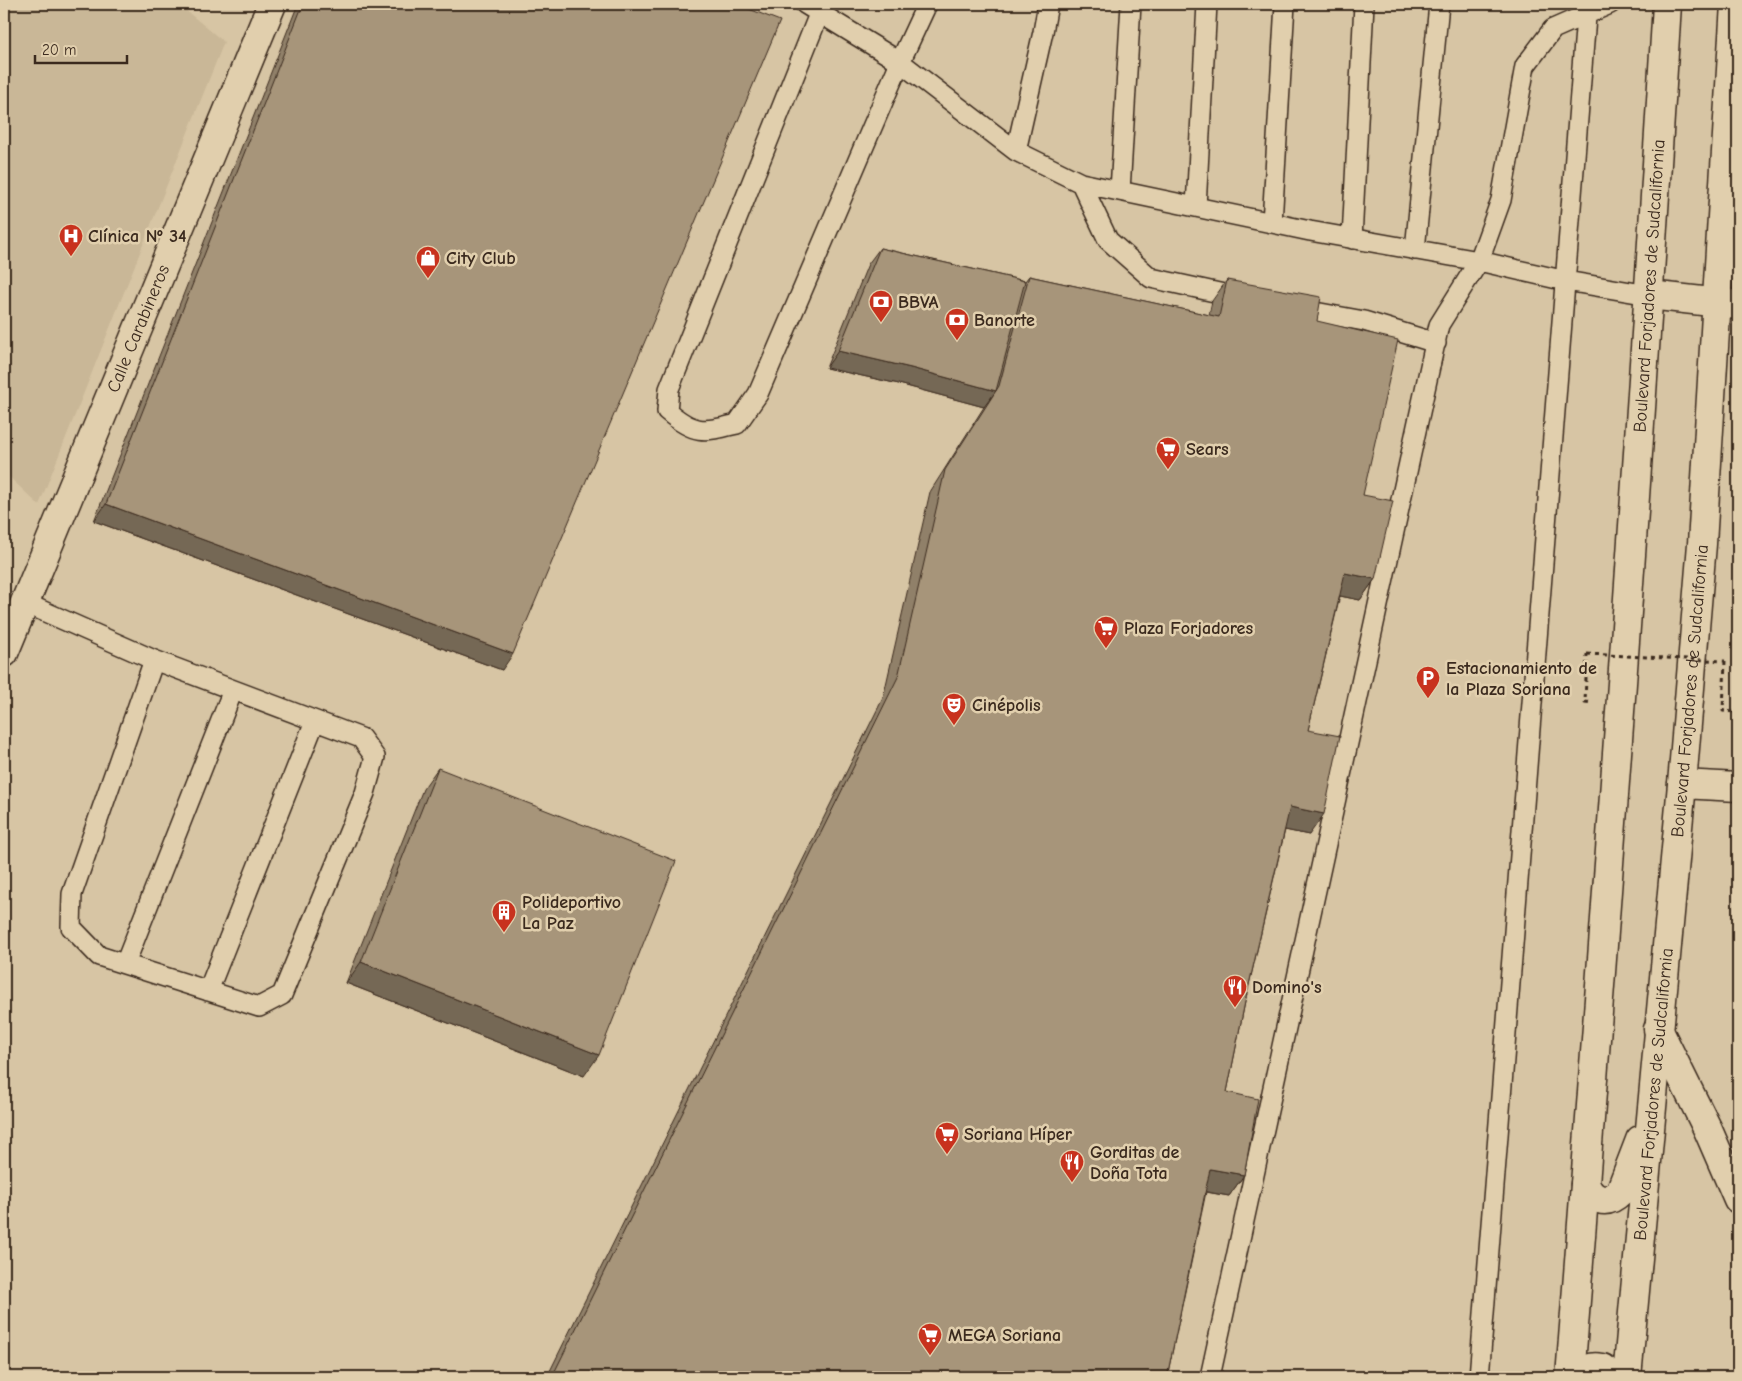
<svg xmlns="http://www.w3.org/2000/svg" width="1742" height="1381" viewBox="0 0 1742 1381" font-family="'Comic Neue',sans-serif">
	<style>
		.built { fill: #c9b797 }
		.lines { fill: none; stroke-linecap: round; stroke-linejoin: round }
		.lane-casing { stroke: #3b2a1e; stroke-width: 22 }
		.street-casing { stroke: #3b2a1e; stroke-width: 31 }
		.primary-casing { stroke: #3b2a1e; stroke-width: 31 }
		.path { stroke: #3b2a1e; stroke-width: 3; stroke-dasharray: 4 4; stroke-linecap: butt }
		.lane { stroke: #e1cfad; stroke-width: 19 }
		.street { stroke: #e1cfad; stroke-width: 28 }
		.primary { stroke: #e1cfad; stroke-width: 28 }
		.path-bridge { stroke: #3b2a1e; stroke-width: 3; stroke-dasharray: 4 4; stroke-linecap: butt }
		.wall { fill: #908069; stroke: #3b2a1e }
		.shaded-wall { fill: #756855; stroke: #3b2a1e }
		.building { fill: #a7957a; stroke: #3b2a1e }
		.labels { text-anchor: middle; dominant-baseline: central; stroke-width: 5; stroke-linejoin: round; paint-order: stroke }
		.poi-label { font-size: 18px; font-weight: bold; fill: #3b2a1e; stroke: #e1cfad; text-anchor: start }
		.street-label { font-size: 18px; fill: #3b2a1e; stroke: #e1cfad }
	</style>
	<rect width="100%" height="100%" fill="#d7c5a4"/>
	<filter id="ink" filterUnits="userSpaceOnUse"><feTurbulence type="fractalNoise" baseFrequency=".02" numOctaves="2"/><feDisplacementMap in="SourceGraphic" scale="10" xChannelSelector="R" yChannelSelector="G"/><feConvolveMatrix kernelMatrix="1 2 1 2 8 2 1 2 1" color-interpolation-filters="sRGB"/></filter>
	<g filter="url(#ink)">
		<path class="built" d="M4,4h174l46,38 -185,463 -35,-33z"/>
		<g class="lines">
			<defs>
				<path id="lane" d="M805,4l95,58 116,89 65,32 229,48 169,30 87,20 83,14
					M823,4l-154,385 -2,22c28,24 37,21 70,13l21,-30 142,-332 27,-58
					M1016,151l27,-119 5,-28
					M1081,183l27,57 43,38 91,20
					M1120,191l11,-187
					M1196,207l11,-203
					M1272,223l13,-219
					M1352,239l12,-235
					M1415,250l24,-246
					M1293,308l71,13 72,22
					M25,603l129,57 207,78 14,19 -10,36 -83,202 -23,12 -160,-51 -28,-29 1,-33 82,-234
					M125,964l108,-274
					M208,991l107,-270
					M1210,1377l229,-1052 40,-64 22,-61 24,-134 28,-37 57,-25
					M1479,1377l108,-1373"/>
				<g id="street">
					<path d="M1649,295l89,10"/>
					<path id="s1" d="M4,653l268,-649"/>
					<path d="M1682,784l56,3"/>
				</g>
				<g id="primary">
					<path d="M1658,1029l50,101 30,69"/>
					<path d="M1585,1184c7,16 21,22 35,8l20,-52"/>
					<path id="s2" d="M1570,1377c36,-457 69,-915 97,-1373"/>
					<path d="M1575,1377c10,-9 15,-11 28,-9l7,9"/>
					<path id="s3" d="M1627,1377l55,-593 20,-240 33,-540"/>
				</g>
			</defs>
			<use href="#lane" class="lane-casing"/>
			<use href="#street" class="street-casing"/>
			<use href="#primary" class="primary-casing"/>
			<path class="path" d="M1587,654l-2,48 7,1
				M1725,661l-2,50 15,1"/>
			<use href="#lane" class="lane"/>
			<use href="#street" class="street"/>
			<use href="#primary" class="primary"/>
			<path class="path-bridge" d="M1587,654l138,7"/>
		</g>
		<path class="wall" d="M298,4h438l-234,666 -408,-149z
			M880,248l145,33 4,-5 180,39 3,-14 15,-21 90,41 46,174 12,84 -15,21 -20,-4 -32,134 1,105 -24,-5 -40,172 -18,90 17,83 -15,21 -23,-4 -39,185h-620l336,-679 47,-206 54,-85 -85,-23 -73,-16 42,-104z
			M438,768l146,308 -238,-93 77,-194z"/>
		<path class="shaded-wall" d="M838,351l73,17 85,23 -12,16 -85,-23 -73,-16z
			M106,504l407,150 -11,16 -408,-149z
			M1345,573l30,6 -15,21 -30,-6z
			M1290,807l34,7 -15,21 -34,-7z
			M361,962l238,93 -15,21 -238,-93z
			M1210,1169l34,6 -15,21 -33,-6z"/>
		<path class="building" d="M303,4h433l44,17 -267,633 -407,-150z
			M880,248l145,33 -29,110 -85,-23 -73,-17z
			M1029,276l190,41 8,-37 94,17 -4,24 81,19 -35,155 30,6 -18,78 -30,-6 -37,157 32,6 -16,78 -34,-7 -45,195 -18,90 31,7 -14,76 -34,-6 -43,208h-615l346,-700 47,-207 54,-84z
			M438,768l238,93 -77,194 -238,-93z"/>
	</g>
	<defs>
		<symbol id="hospital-pin" viewBox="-11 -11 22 30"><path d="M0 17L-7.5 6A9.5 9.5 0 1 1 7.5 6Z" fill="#c8321e" stroke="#e1cfad"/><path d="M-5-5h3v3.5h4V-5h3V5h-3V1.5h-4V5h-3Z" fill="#fff"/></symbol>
		<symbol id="shop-pin" viewBox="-11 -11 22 30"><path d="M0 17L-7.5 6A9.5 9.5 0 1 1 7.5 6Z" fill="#c8321e" stroke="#e1cfad"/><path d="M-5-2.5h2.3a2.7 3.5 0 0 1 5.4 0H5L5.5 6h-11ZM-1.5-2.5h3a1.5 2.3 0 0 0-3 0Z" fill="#fff"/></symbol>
		<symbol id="bank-pin" viewBox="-11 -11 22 30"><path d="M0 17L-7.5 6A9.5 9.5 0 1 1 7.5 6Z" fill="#c8321e" stroke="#e1cfad"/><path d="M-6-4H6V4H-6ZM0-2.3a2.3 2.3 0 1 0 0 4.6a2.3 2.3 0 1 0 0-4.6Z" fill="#fff"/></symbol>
		<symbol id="supermarket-pin" viewBox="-11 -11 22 30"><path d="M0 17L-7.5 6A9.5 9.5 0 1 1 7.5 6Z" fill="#c8321e" stroke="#e1cfad"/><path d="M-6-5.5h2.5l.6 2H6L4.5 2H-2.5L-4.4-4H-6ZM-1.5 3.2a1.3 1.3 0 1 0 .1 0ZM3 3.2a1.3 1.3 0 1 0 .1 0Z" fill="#fff"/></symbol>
		<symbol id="parking-pin" viewBox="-11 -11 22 30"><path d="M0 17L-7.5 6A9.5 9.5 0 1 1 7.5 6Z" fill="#c8321e" stroke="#e1cfad"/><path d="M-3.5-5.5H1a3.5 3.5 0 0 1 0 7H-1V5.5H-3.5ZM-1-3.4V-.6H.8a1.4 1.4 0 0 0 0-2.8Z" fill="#fff"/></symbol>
		<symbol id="theatre-pin" viewBox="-11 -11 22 30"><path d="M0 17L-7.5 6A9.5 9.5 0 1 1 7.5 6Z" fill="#c8321e" stroke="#e1cfad"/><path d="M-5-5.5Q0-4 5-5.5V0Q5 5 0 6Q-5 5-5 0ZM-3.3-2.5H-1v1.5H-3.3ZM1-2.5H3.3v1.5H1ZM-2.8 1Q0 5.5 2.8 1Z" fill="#fff"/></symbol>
		<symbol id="building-pin" viewBox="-11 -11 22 30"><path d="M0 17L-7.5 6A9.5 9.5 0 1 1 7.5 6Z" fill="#c8321e" stroke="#e1cfad"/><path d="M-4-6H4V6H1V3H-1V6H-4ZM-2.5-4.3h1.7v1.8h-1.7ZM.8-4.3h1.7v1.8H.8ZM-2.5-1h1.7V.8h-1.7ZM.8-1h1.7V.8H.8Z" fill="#fff"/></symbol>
		<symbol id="restaurant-pin" viewBox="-11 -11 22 30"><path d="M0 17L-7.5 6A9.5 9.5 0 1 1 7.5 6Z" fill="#c8321e" stroke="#e1cfad"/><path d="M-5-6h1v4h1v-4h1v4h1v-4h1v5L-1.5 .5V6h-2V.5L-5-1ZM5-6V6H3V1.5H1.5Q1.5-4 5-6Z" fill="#fff"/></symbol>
	</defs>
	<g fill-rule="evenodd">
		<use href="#hospital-pin" x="57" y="222" width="28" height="38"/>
		<use href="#shop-pin" x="414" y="244" width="28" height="38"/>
		<use href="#bank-pin" x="867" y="288" width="28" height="38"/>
		<use href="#bank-pin" x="943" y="306" width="28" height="38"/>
		<use href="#supermarket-pin" x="1154" y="435" width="28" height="38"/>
		<use href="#supermarket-pin" x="1092" y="614" width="28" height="38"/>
		<use href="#parking-pin" x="1414" y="664" width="28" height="38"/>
		<use href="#theatre-pin" x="940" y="691" width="28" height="38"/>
		<use href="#building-pin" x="490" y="898" width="28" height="38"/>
		<use href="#restaurant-pin" x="1221" y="973" width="28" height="38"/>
		<use href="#supermarket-pin" x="933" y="1120" width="28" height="38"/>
		<use href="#restaurant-pin" x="1058" y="1148" width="28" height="38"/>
		<use href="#supermarket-pin" x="916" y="1321" width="28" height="38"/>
	</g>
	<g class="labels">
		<g class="poi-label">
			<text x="88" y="236">Clínica Nº 34</text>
			<text x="446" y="258">City Club</text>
			<text x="898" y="302">BBVA</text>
			<text x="974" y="320">Banorte</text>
			<text x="1186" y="449">Sears</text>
			<text x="1124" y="628">Plaza Forjadores</text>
			<text x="1446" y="668">Estacionamiento de<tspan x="1446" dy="21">la Plaza Soriana</tspan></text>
			<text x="972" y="705">Cinépolis</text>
			<text x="522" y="902">Polideportivo<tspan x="522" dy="21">La Paz</tspan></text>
			<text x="1252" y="987">Domino's</text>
			<text x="964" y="1134">Soriana Híper</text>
			<text x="1090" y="1152">Gorditas de<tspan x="1090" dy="21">Doña Tota</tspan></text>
			<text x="948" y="1335">MEGA Soriana</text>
		</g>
		<g class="street-label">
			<text stroke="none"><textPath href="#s2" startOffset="1094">Boulevard Forjadores de Sudcalifornia</textPath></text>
			<text stroke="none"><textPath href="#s1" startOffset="351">Calle Carabineros</textPath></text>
			<text stroke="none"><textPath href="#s3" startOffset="689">Boulevard Forjadores de Sudcalifornia</textPath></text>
			<text stroke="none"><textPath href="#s3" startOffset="284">Boulevard Forjadores de Sudcalifornia</textPath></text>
		</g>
	</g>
	<rect width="1742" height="1381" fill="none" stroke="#e1cfad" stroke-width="20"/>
	<rect x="10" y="10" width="1722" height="1361" fill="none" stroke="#3b2a1e" stroke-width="2" filter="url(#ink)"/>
	<path d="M35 55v8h92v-8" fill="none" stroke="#3b2a1e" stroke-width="2.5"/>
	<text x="42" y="55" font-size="15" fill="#3b2a1e" stroke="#e1cfad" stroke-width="4" paint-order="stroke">20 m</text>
</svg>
